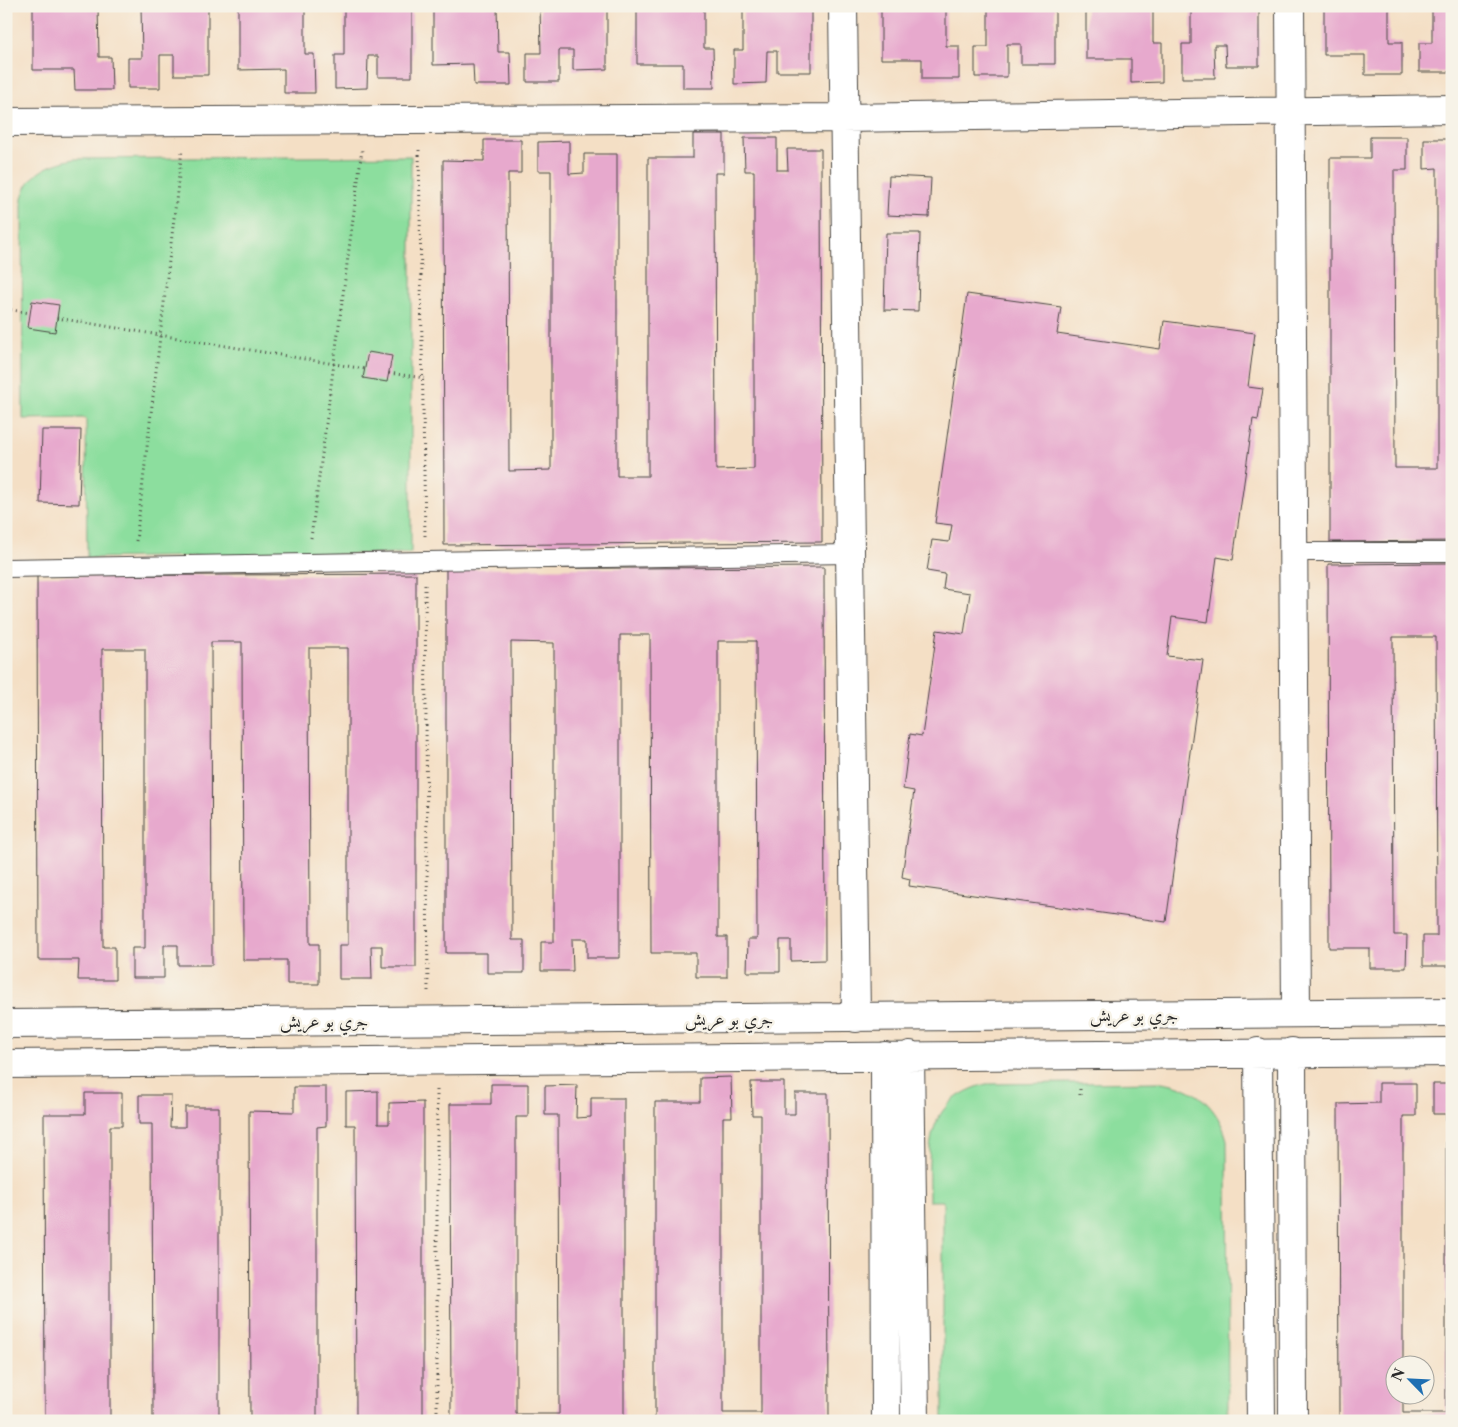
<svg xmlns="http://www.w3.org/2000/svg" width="1458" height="1427" viewBox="0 0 1458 1427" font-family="'Libre Caslon Text',Amiri,serif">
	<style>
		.green { fill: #8cde9e; stroke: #5c8464 }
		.building { fill: #e7a9cd }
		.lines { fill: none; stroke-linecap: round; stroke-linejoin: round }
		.lane-casing { stroke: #494642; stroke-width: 20 }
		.street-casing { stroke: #494642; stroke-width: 30 }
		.path { stroke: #494642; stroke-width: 3; stroke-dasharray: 1 4; stroke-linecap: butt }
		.lane { stroke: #fff; stroke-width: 18 }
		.street { stroke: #fff; stroke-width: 28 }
		.labels { text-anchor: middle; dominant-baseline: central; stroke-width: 5; stroke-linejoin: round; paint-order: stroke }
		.street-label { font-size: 18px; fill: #2b2b2b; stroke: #f7f3e8 }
	</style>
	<rect width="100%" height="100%" fill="#f7f3e8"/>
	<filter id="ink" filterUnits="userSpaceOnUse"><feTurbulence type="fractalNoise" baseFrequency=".02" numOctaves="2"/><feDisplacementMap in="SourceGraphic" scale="10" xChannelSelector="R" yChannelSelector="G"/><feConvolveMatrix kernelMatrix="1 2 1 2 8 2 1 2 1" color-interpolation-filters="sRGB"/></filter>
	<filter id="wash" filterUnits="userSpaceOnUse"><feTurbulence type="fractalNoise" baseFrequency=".0096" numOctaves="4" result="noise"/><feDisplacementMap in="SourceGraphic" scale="20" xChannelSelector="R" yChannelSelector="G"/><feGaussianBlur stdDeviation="1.12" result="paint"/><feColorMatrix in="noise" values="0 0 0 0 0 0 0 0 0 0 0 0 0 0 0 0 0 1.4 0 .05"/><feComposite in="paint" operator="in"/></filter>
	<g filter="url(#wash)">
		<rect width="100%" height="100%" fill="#f4dfc5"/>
		<path class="green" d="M411,156v397l-324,5 -1,-140 -63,1 -1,-221c7,-26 28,-34 52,-39z
			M1162,1082c34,5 56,25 65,58l1,281h-285v-220h-14c0,-54 -6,-99 57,-117z"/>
		<g id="blocks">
			<path class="building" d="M33,6h65l1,51h12l1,33h-37l-1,-20h-41z
				M141,6h67v69h-34v-20h-14v33h-32v-30h14z
				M238,6h67v48h9l1,39h-31v-24l-46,1z
				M344,6h68v71h-34v-21h-10l-1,32 -32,1v-34h9z
				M433,6h64l1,46h12l1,33h-37l-1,-21 -40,1z
				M540,6h67v63l-34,1v-20h-14v32h-32v-29h14z
				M637,6h67v42h9l1,40h-31v-24h-46z
				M743,6h68v66h-34v-21h-10l-1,32 -32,1v-34h9z
				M881,6h65v40h13v33h-37v-20h-41z
				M988,6h67v58h-34v-20h-14v33h-32v-30h13z
				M1086,6h67v37h9v39l-31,1v-24h-45z
				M1191,6h68v60h-33l-1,-21h-11l1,33h-33v-34h9z
				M1324,6h65v36h13v33h-37v-20h-41z
				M1432,6h20l-2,66h-31v-29h13z
				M693,134h31v39h-9l1,297 38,-1v-298h-9l-1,-33h33v32h11l-1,-21h34l1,393 -378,3 -1,-385 41,1v-21h37v33h-13l1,298 42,-1v-299h-13v-29l31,-1v33l15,-1v-19h33v322h31v-318h45z
				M1370,137h37v33h-13l1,298h42v-300l-13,1v-30h28v402l-122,1v-384h40z
				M889,176l42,2 -2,39 -42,-2z
				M886,233h34l-2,78 -34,-1z
				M967,294l94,13 -4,27 103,15 4,-28 91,12 -7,54 15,2 -5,31 -5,-1 -20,141 -16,-3 -9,65 -36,-5 -5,39 36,4 -37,262 -257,-36 1,-7 -8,-2 12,-86 -11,-2 7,-55 12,2 15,-106 27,4 6,-41 -27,-4 2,-15 -18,-3 5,-31 17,2 3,-17 -17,-2z
				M32,301l27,4 -4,27 -27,-4z
				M368,352l24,4 -5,26 -24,-4z
				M42,430h39l-2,74 -39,-1z
				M1452,563v403h-29v-30h14l-1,-299h-43l1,298h13l-1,33h-36v-20h-41l-1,-384z
				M824,567l1,393 -34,1v-21h-11v32h-33l1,-33h9l-1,-298h-38v296h9v40h-31v-24h-45l-1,-318h-30v323h-33v-19h-15l1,32h-32v-29h13v-299l-43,-1 1,298h12v33h-37v-20h-41v-384z
				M416,574v393h-34v-21h-11l1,33h-33v-34h9v-297h-39l1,296h9v40h-32v-24h-44l-1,-318h-31l1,323h-34v-20h-14v33h-32v-30h13v-299h-43l1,298h12v33h-37l1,-20h-41l-1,-384z
				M731,1077l1,40h-9v296h38v-298h-9l-1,-33h33v32h11v-21h33l1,328h-174v-319h45v-24z
				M1379,1083h37v33h-13v248h-7v30h7v19h43v-299h-13v-30h19v337h-113l-1,-317 41,-1z
				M491,1084h37v33h-12v297h43l-1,-299h-13v-29l32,-1 -1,33 15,-1v-19h33v323h-173l-1,-317h41z
				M294,1087h32v39l-9,1v294h-67l-1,-310 45,1z
				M378,1091v33h11v-21l34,-1v319h-67l-1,-296h-9v-33z
				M85,1093h37v33h-12v295h-65l-1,-307h41z
				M139,1095h32l-1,32h15v-20h34v314h-66l-1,-297h-13z"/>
		</g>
	</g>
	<g filter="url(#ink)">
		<use href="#blocks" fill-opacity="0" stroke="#494642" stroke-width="1"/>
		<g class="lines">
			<defs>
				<path id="lane" d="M1293,552h159
					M6,568l843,-14"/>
				<path id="street" d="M843,6l13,1012
					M1290,6l6,1007
					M6,122l837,-4 609,-9
					M6,1024l1446,-12
					M1258,1052l3,369
					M1292,1052l1,369
					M910,1055l5,366
					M885,1056l1,365
					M6,1064l1446,-12"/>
			</defs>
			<use href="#lane" class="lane-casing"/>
			<use href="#street" class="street-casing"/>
			<path class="path" d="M419,150l6,386
				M6,309l24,4
				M57,318l308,51
				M389,373l35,5
				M311,538l51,-388
				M136,541l46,-391
				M425,585l3,406
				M1080,1095v-10
				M437,1421v-332"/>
			<use href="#lane" class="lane"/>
			<use href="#street" class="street"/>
		</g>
	</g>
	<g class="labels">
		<g class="street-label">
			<text x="1134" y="1015">جري بو عريش</text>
			<text x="729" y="1019">جري بو عريش</text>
			<text x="324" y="1021">جري بو عريش</text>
		</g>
	</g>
	<rect width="1458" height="1427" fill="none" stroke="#f7f3e8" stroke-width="25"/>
	<g transform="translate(1410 1380) rotate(294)"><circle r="24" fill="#f7f3e8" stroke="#a5a39c"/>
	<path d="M0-4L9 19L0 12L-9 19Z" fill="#1f6fb2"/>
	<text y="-8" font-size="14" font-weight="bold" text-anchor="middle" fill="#2b2b2b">N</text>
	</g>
</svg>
